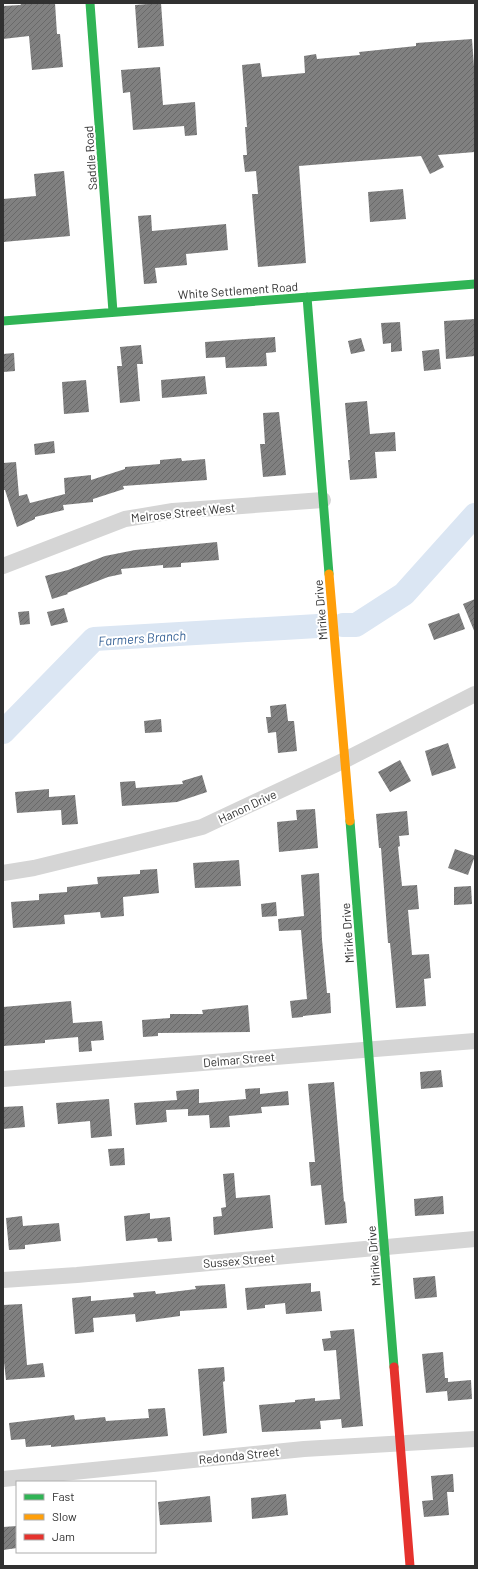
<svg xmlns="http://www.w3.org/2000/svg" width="478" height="1569" viewBox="0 0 478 1569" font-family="Barlow,sans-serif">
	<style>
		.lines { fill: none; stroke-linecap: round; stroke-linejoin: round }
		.river { stroke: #dbe6f3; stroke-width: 24 }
		.building { fill: url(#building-hatch) }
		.street { stroke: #d5d5d5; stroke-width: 16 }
		.fast { stroke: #30b455; stroke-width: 9 }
		.slow { stroke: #ff9f0a; stroke-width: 9 }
		.jam { stroke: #e5322d; stroke-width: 9 }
		.labels { text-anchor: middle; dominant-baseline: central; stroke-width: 4; stroke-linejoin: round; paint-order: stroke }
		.street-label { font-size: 12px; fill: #313131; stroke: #fff }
		.water-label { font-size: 13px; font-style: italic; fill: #3a6598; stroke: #fff }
	</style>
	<defs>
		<pattern id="building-hatch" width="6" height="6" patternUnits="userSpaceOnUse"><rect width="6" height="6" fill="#808080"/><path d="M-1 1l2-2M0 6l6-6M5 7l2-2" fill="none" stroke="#696969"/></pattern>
	</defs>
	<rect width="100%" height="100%" fill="#fff"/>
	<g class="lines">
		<path class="river" d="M343,625h13l48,-31 71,-79
			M3,732l91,-93 224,-13"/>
	</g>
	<path class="building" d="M20,3h35l2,31h3l3,33 -31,3 -3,-34 -26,3v-33l18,-1z
		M161,3l3,43 -26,2 -3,-43z
		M472,39l3,41v72l-37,3 6,12 -14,7 -9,-18 -122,10 7,97 -48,4 -6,-73h6l-2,-23 -11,1 -2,-17h4l-2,-28h2l-5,-62 18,-2 2,14 43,-4 -1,-17 12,-2 1,5 43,-4 -1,-3 57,-6v-3z
		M160,67l3,38 32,-3 2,33 -12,1 -1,-10 -51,4 -3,-38 -7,1 -2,-23z
		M64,171l6,65 -67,6v-43l33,-3 -2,-22z
		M403,189l3,30 -36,3 -2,-30z
		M151,215l1,16 74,-7 2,26 -42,4 1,11 -32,3 2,15 -13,1 -6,-68z
		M475,319v37l-29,3 -2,-38z
		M400,322l2,29 -11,1v-9l-8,1 -2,-21z
		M275,337l1,15 -10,1 1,13 -41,2 -1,-11 -19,1 -1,-16z
		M361,338l4,13 -14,3 -3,-13z
		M141,345l2,19h-6l3,37 -20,2 -3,-37h5l-2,-19z
		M439,349l2,20 -17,2 -2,-20z
		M14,353l1,18 -12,1v-18z
		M205,376l2,18 -45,4 -1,-18z
		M86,380l3,32 -25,2 -2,-32z
		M367,401l3,33 25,-2 1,19 -21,1 2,26 -27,2 -2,-20h2l-5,-57z
		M279,412l7,63 -23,2 -3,-33h5l-2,-31z
		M54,441l1,12 -20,2 -1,-11z
		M181,458l1,3 23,-2 2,21 -84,6 1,3 -31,10v3l-30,3 1,5 -29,7v2l-18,8 -12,-37h-2v-27l13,-1 3,34 8,-2 3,9 35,-9 -1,-16 27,-3v5l34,-11v-2l35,-3v-4z
		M217,542l2,18 -38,3v4l-18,1v-3l-42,4 1,5 -14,3 -41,16 1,1 -16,5 -7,-23 23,-6 37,-14 30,-6z
		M475,599v34l-12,-29z
		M64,608l4,14 -17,4 -4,-14z
		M29,611l1,13 -10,1 -2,-13z
		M459,613l6,16 -31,11 -6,-16z
		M286,704l2,17h6l3,30 -19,2 -2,-21 -8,1 -2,-16h5l-1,-11z
		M161,719l1,13 -17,1 -1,-12z
		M448,743l8,25 -24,8 -7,-25z
		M400,760l11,21 -21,11 -12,-20z
		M202,775l5,17 -30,10 -55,4 -2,-24 15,-1 1,7 47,-4 -1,-3z
		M49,789v8l26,-2 3,29 -16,1 -1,-15 -44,3 -2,-21z
		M315,809l3,39 -39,4 -2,-30 20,-2 -1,-10z
		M407,811l2,24 -10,1 1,10 -2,1 4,39 15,-1 2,24 -11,1 4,45 17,-1 2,24 -7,1 2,27 -30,2 -6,-65h-2l-7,-95h-2l-3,-34z
		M455,849l20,7 -7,19 -20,-7z
		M239,860l2,26 -46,2 -2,-25z
		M157,869l2,24 -36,4 1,19 -23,2 -1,-6 -36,3 1,9 -52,4 -2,-26 28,-2v-6l28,-2v-5l31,-3 -1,-7 43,-3v-4z
		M319,873l3,67 5,53h3l1,20 -28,3v1l-11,1 -2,-17 17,-2 -6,-69 -22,1 -1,-12 26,-3 -3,-41z
		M471,886l1,18 -18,1v-18z
		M276,902l1,14 -15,1 -1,-13z
		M71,1001l2,22 29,-2 2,19 -13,1 1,10 -13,1 -1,-15 -33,3v3l-42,3v-39z
		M248,1005l2,27 -92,1v3l-15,1 -1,-17 28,-2v-4h33l-1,-4z
		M441,1070l2,17 -22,2 -1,-17z
		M334,1082l10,120 1,-1 2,22 -22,2 -4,-40 -10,1 -2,-24h6l-7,-78z
		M260,1088v6l28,-3 1,14 -28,2 1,6 -33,3 1,11 -20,1 -1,-13 -21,1v-7l-22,1 1,12 -31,3 -2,-22 43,-3 -1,-9 23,-2v14l47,-4 -1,-10z
		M109,1099l3,37 -21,2 -1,-17 -32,3 -2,-21z
		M23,1106l2,21 -22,2v-22z
		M124,1148l1,17 -15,1 -2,-17z
		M234,1173l2,25 34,-3 3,33 -59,7 -1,-18 9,-1 -1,-8 5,-1 -3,-33z
		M443,1196l1,18 -29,2 -1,-17z
		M150,1213v6l20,-2 2,24 -14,1 -1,-4 -31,3 -2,-25z
		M22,1216l1,10 36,-3 2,18 -36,4v4l-16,1 -3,-32z
		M435,1276l2,21 -22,2 -2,-21z
		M311,1283v9l9,-1 2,20 -36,3 -1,-11 -20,2v3l-18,2 -2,-22z
		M225,1284l2,24 -47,3v5l-44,6 -1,-8 -42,4 1,14 -19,2 -3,-36 19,-2v5l43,-4 -1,-4 22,-2 1,3 40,-5 -1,-3z
		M22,1304l5,61 16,-2 2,14 -39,3 -3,-27v-48z
		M354,1329l9,97 -21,2 -1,-9 -21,2 1,8 -59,3 -3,-27 36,-3v-2l20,-2v3l25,-2 -4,-49 -12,1 -2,-12 9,-1 -1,-7z
		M443,1352l2,26h3v4l23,-2 1,19 -24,2 -1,-10 -21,2 -4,-39z
		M224,1367l1,14 -2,1 4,51 -24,3 -5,-67z
		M165,1408l3,28 -117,11v-2l-25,2 -1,-8 -14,1 -2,-17 65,-8 1,5 30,-3 1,4 43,-3 -1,-9z
		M453,1474l1,18h-7l2,23 -25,2 -2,-16 11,-1 -2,-24z
		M286,1494l2,21 -36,4 -1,-21z
		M210,1496l2,26 -52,3 -2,-23z
		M17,1526v22l-14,2v-23z"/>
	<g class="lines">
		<path class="street" d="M3,566l122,-47 48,-8 150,-11
			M3,873l31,-5 168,-41 143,-67 130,-66
			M3,1079l472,-38
			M3,1280l74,-5 398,-36
			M3,1479l301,-30 171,-10"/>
		<path class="fast" d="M90,3l23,309
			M307,297l22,277
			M3,321l472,-37
			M350,821l44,546"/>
		<path class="slow" d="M329,574l21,247"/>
		<path class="jam" d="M394,1367l16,199"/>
	</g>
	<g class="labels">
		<g class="street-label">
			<text transform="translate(90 158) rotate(-94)">Saddle Road</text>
			<text transform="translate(238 290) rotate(-4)">White Settlement Road</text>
			<text transform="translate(183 512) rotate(-6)">Melrose Street West</text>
			<text transform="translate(320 610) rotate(-95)">Mirike Drive</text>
			<text transform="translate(247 806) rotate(-25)">Hanon Drive</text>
			<text transform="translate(347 933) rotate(-94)">Mirike Drive</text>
			<text transform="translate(239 1059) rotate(-5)">Delmar Street</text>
			<text transform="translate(373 1256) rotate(-95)">Mirike Drive</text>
			<text transform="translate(239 1260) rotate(-5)">Sussex Street</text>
			<text transform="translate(239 1455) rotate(-6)">Redonda Street</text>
		</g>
		<g class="water-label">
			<text transform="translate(142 638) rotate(-4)">Farmers Branch</text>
		</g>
	</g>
	<rect width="478" height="1569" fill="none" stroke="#313131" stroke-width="8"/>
	<rect x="16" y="1481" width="140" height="72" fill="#ffffff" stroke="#adadad"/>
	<rect x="24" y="1494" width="20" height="6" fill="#30b455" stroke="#adadad"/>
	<text x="52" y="1501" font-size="12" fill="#313131">Fast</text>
	<rect x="24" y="1514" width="20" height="6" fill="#ff9f0a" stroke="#adadad"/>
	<text x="52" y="1521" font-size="12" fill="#313131">Slow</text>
	<rect x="24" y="1534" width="20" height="6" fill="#e5322d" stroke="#adadad"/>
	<text x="52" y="1541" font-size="12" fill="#313131">Jam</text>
</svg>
